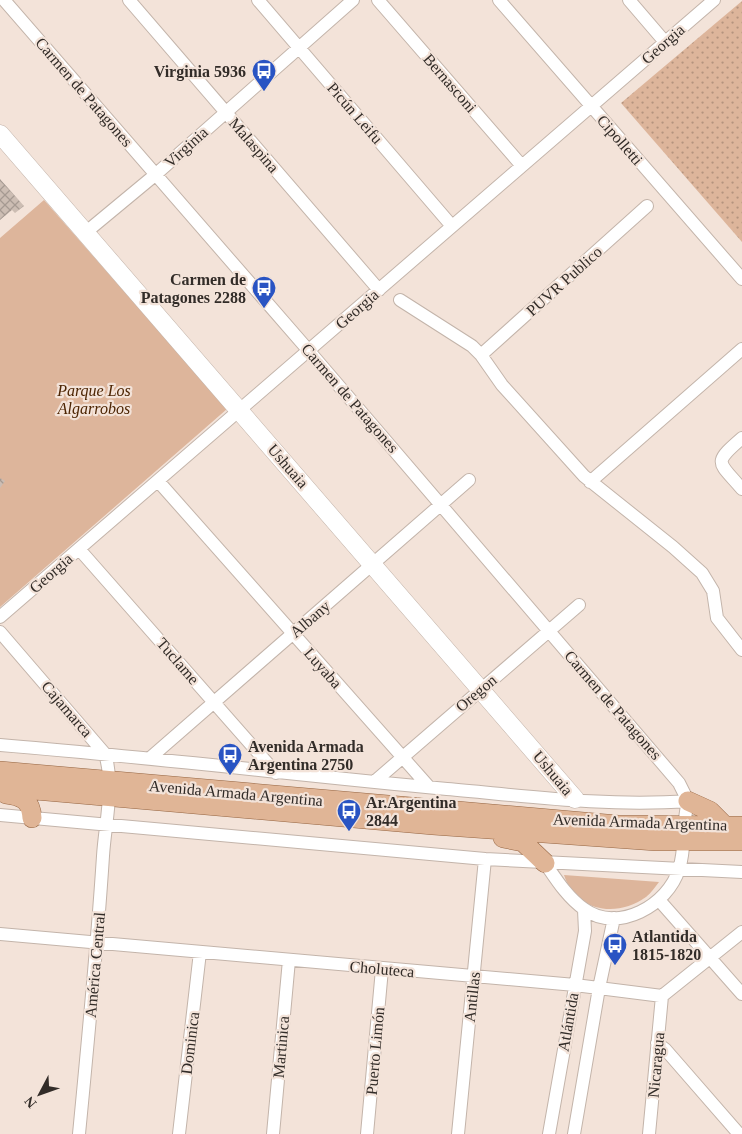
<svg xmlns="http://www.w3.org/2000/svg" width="742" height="1134" viewBox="0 0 742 1134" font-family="'Times New Roman',serif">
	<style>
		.grass { fill: url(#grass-dots) }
		.park { fill: #ddb59b }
		.building { fill: url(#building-cross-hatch) }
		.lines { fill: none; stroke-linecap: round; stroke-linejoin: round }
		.street-casing { stroke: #c3b4aa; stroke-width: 14 }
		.secondary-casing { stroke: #c3b4aa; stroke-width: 19 }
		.primary-casing { stroke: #956542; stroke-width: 20 }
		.street { stroke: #fff; stroke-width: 12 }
		.secondary { stroke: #fff; stroke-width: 18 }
		.primary { stroke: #e0b596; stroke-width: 19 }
		.labels { text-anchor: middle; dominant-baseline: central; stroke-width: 4.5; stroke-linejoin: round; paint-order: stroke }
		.street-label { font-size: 16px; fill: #322c28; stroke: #f3e3d9 }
		.poi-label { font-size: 16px; font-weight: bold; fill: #322c28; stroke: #f3e3d9; text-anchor: start }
		.park-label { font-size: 16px; font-style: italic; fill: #4d2503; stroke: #f3e3d9 }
	</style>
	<defs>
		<pattern id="grass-dots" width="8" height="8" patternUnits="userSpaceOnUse" patternTransform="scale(1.25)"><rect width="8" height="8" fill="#ddb59b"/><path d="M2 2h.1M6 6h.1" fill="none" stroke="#b4937e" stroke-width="1.8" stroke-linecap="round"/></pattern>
		<pattern id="building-cross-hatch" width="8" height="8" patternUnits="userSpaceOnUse" patternTransform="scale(1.25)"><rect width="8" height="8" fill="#ccbdb3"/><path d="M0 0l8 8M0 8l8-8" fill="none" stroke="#a69a92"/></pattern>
	</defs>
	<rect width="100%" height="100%" fill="#f3e3d9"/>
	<path class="grass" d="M742,1v241l-121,-139z"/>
	<path class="park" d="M44,200l183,209 -227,198v-369z
		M564,875l95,7c-4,5 -8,11 -13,15 -29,21 -70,15 -82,-22z"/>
	<path class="building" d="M0,179l24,27 -9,7 -3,-3 -12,10z
		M0,478l5,3 -5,7z"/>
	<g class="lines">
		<defs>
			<path id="street" d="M4,0l305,351 370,432 9,18
				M129,0l250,290
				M258,0l193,225
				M378,0l144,166
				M499,0l243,279
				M629,0l36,42
				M85,233l70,-58 198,-175
				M400,300l72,46 9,9 21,30 82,91 89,71 29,26 11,18 4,27 25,32
				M481,355l166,-149
				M742,438c-30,26 -24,23 0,51
				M158,481l271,306
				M590,482l152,-133
				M79,549l197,224
				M0,617l714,-617
				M0,632l105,122c10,32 0,69 -2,102 -6,93 -15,185 -24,278
				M0,745c149,12 298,30 447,44 80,7 161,18 241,12
				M150,758l319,-278
				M374,782l205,-177
				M0,815l485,44 257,13
				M545,863c11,16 22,34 39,46 34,25 84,-4 95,-40 7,-20 3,-45 9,-68
				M659,900l83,94
				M0,934l575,51 87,11 80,-64
				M657,1043l8,6 74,85
				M179,1134l21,-182
				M273,1134l16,-174
				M367,1134l15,-165
				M458,1134l27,-275
				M549,1134l36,-203 -1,-21
				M574,1134l25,-146 15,-70
				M649,1134l13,-138"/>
			<path id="secondary" d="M0,134l575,665"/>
			<path id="primary" d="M0,771l618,54 124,1
				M0,787l433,38 223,16h86
				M6,794c16,2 25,6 26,24
				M688,801l22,10 15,15
				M503,838l20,4 22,21"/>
		</defs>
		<use href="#street" class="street-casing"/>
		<use href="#secondary" class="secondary-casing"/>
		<use href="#primary" class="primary-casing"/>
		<use href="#street" class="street"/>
		<use href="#secondary" class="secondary"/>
		<use href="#primary" class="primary"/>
	</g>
	<defs>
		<symbol id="bus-pin" viewBox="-11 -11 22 30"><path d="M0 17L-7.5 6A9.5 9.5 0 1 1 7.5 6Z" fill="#2954c3" stroke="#f3e3d9"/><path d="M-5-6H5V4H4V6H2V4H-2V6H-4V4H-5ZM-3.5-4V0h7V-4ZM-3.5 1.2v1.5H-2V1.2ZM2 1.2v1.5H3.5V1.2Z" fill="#fff"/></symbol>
	</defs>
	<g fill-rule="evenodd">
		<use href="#bus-pin" x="250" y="57" width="28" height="38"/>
		<use href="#bus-pin" x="250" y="274" width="28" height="38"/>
		<use href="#bus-pin" x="216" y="741" width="28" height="38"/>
		<use href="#bus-pin" x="335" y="797" width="28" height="38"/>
		<use href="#bus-pin" x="601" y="931" width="28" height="38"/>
	</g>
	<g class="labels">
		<g class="street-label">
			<text transform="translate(663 44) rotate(-41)">Georgia</text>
			<text transform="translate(450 83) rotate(49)">Bernasconi</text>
			<text transform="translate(84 92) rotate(49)">Carmen de Patagones</text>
			<text transform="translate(355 113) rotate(49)">Picún Leifu</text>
			<text transform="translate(620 140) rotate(49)">Cipolletti</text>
			<text transform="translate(254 145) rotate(49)">Malaspina</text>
			<text transform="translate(186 147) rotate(-42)">Virginia</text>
			<text transform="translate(564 281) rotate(-42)">PUVR Publico</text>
			<text transform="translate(357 309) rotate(-41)">Georgia</text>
			<text transform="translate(350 398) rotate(49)">Carmen de Patagones</text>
			<text transform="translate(288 466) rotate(49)">Ushuaia</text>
			<text transform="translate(51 573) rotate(-41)">Georgia</text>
			<text transform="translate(310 619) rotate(-41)">Albany</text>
			<text transform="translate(178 661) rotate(49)">Tuclame</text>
			<text transform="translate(323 668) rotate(49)">Luyaba</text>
			<text transform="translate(476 693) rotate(-40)">Oregon</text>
			<text transform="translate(613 705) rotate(49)">Carmen de Patagones</text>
			<text transform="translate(67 709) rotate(49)">Cajamarca</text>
			<text transform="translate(553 773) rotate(50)">Ushuaia</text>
			<text transform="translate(236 793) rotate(5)">Avenida Armada Argentina</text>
			<text transform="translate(640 822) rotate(2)">Avenida Armada Argentina</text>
			<text transform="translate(95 965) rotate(-85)">América Central</text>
			<text transform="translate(382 969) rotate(5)">Choluteca</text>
			<text transform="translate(472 997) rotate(-84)">Antillas</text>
			<text transform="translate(568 1022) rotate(-80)">Atlántida</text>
			<text transform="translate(190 1043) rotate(-83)">Dominica</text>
			<text transform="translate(281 1047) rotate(-85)">Martinica</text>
			<text transform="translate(375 1051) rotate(-85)">Puerto Limón</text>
			<text transform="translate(656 1065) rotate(-85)">Nicaragua</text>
		</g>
		<g class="poi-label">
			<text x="246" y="71" text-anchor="end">Virginia 5936</text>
			<text x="246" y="279" text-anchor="end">Carmen de<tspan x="246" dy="18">Patagones 2288</tspan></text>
			<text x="248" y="746">Avenida Armada<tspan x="248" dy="18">Argentina 2750</tspan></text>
			<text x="366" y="802">Ar.Argentina<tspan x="366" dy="18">2844</tspan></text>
			<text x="632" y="936">Atlantida<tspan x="632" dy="18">1815-1820</tspan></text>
		</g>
		<g class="park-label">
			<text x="94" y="390">Parque Los<tspan x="94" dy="18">Algarrobos</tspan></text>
		</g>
	</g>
	<g transform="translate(40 1094) rotate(229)" stroke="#f3e3d9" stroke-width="4" paint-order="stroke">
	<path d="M0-4L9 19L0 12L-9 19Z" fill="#322c28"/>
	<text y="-8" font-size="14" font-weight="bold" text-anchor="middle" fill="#322c28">N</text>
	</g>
</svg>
